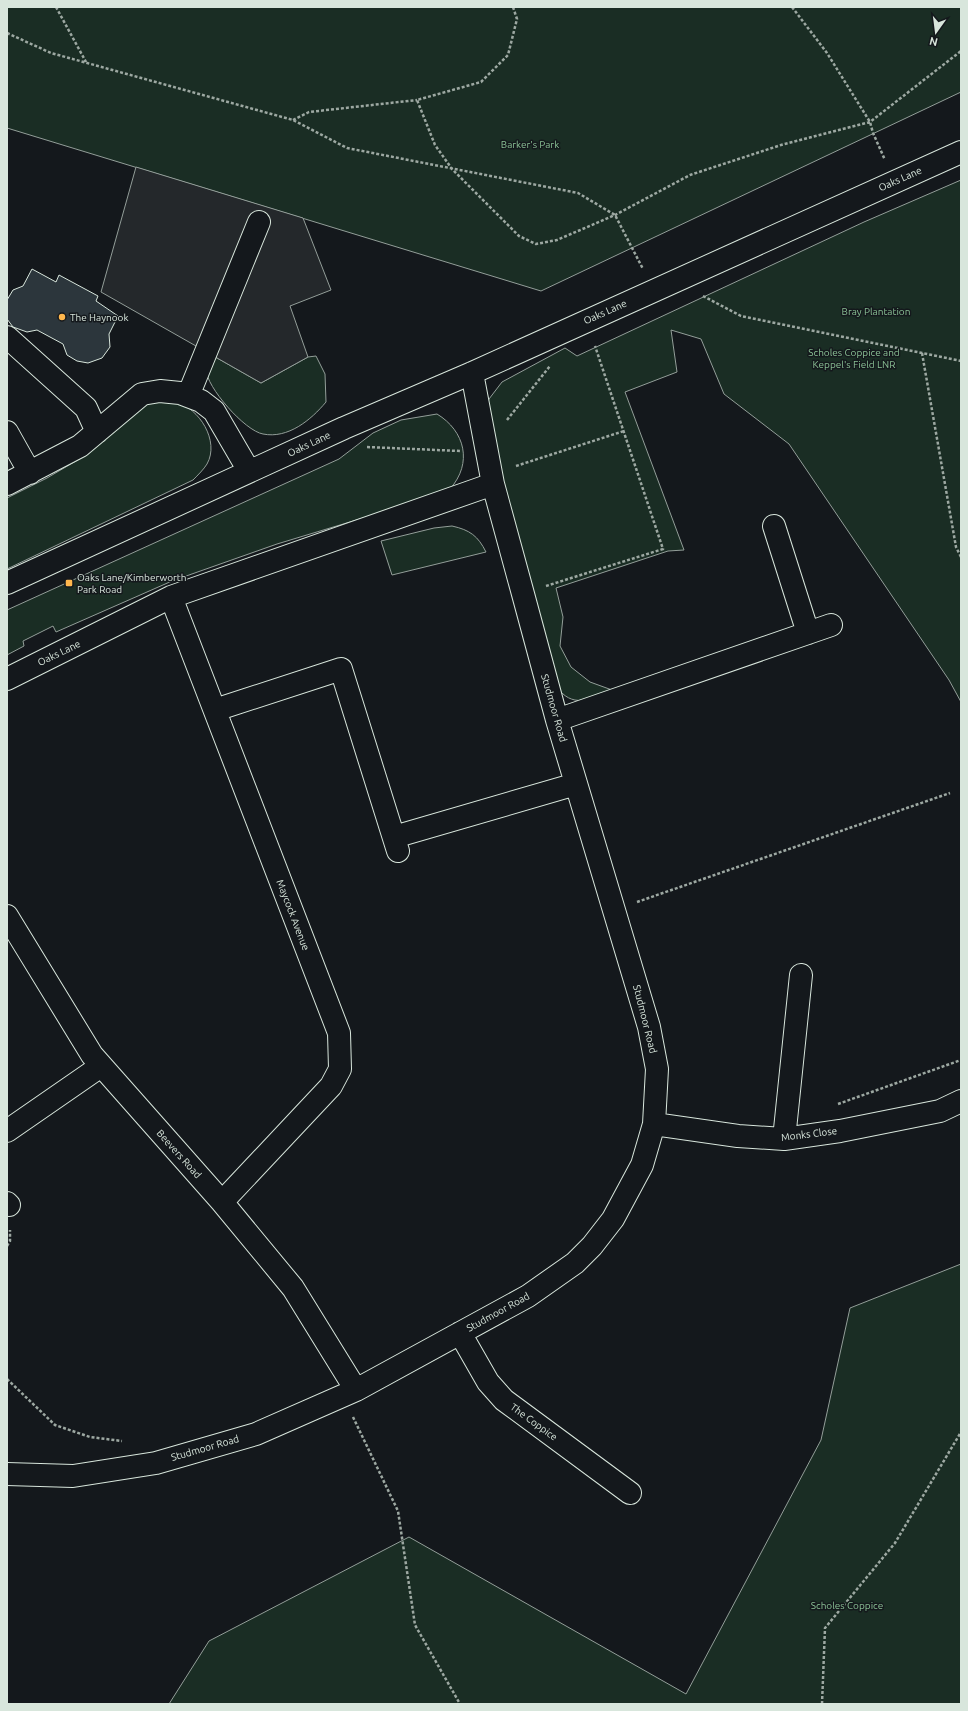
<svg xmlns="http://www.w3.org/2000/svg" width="968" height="1711" viewBox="0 0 968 1711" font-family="Ubuntu,sans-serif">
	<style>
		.green { fill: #1a2d24; stroke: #939e99 }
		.parking { fill: #24282b; stroke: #939e99 }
		.building { fill: #2c363c; stroke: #d8e6dc }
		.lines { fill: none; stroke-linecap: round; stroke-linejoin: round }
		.minor-casing { stroke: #d8e6dc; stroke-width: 24 }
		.path { stroke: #9da8a2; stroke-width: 2.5; stroke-dasharray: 3 2; stroke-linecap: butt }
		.minor { stroke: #14181c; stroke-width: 22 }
		.poi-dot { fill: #ffb74d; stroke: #14181c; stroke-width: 1.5 }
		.labels { text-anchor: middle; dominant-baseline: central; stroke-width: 3; stroke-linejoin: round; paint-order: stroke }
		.park-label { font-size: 10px; fill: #8ac095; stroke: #14181c }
		.street-label { font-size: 10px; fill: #d8e6dc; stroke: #14181c }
		.poi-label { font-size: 10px; fill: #d8e6dc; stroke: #14181c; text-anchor: start }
	</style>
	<rect width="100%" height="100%" fill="#14181c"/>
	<path class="green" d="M7,7h954v85l-420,199 -534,-163z
		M961,180v522l-12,-22 -160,-236 -65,-50 -23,-55 -30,-9 6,42 -52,20 59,158 -16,1 -112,37 7,29 -3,29 11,21 19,15 22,8c-22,10 -40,19 -56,-4l-71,-273 4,-14 13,-17 63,-34 12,8 287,-134z
		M210,354l51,29 47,-26 8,-1 9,18 1,28c-15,18 -38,37 -63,32 -18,-3 -57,-47 -57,-65 -1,-5 3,-11 4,-15z
		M154,401c7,0 15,-1 22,1 23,6 44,39 31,62 -3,5 -9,11 -14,16l-186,89v-71l40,-20 34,-20 52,-47z
		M437,414c28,17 36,49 13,75 -3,3 -10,5 -14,7l-159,48 -105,37 -116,51 -3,-6 -30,15 1,5 -17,9v-45l332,-151 34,-26 28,-13z
		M452,526c18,4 26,10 34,26l-94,23 -11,-34 53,-13z
		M961,1264v440h-792l40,-63 200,-104 277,157 135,-254 29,-132z"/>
	<path class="parking" d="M136,167l167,51 28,72 -41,16 18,51 -47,26 -160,-91z"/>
	<path class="building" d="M32,269l24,13 3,-7 39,21 -2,5 22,15 -9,18 1,13 -8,11 -14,5 -11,-2 -10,-6 -4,-11 -26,-14 -10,2 -14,-5 -6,-8v-19l6,-10 10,-4z"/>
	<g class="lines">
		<defs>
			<path id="minor" d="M7,337l79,71 11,24
				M188,396l71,-174
				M7,432l23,41
				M7,484l73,-38 62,-52 18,-3 20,2 21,8 13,10 35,60
				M774,526l34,107
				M7,583l337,-155 128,-55 489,-221
				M171,597l168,436 1,36 -9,17 -109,116
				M7,679l164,-82 322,-113
				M215,710l126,-41 57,182
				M557,720l274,-95
				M394,837l182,-53
				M7,916l85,139 130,147 71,86 63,102
				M654,1124l84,12 46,3 56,-8 100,-20 21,-10
				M7,1131l94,-65
				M784,1139l17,-164
				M7,1203l2,2
				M460,1333l28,49 16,18 126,93
				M7,1474l66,2 83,-13 100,-29 100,-44 172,-94 47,-33 17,-17 21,-27 29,-54 12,-41 3,-55 -8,-42 -92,-307 -34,-126 -30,-110 -21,-111"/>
		</defs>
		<use href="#minor" class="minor-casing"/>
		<path class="path" d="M56,7l30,55
			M513,7l4,12 -9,36 -27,27 -64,18 18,45 17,24 67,67 17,8 21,-4 58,-25 75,-40 91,-30 89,-23 91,-71
			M792,7l35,46 43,69 3,11 12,27
			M7,33l44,20 242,67 54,28 231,45 37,22 28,54
			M293,120l16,-8 108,-12
			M703,296l38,20 220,45
			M922,353l34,194 5,10
			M507,420l43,-54
			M367,447l93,4
			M516,466l108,-35
			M546,586l117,-37 -68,-203
			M637,902l313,-109
			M838,1104l123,-44
			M7,1246l3,-5v-11
			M7,1379l48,46 35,12 32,4
			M353,1417l45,94 17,114 45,79
			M822,1704l3,-76 70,-85 66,-111"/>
		<use href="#minor" class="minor"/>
	</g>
	<g class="poi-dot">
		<circle cx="62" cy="317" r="4"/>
		<rect x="65" y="579" width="8" height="8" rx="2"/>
	</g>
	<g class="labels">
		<g class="park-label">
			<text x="530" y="144">Barker's Park</text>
			<text x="876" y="311">Bray Plantation</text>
			<text x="854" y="352">Scholes Coppice and<tspan x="854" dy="12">Keppel's Field LNR</tspan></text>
			<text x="847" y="1605">Scholes Coppice</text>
		</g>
		<g class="street-label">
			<text transform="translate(900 179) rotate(-24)">Oaks Lane</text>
			<text transform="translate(605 312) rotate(-24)">Oaks Lane</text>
			<text transform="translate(309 444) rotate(-25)">Oaks Lane</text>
			<text transform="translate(59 653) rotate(-26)">Oaks Lane</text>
			<text transform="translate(554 708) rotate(74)">Studmoor Road</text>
			<text transform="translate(293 915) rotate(69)">Maycock Avenue</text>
			<text transform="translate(645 1019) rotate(76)">Studmoor Road</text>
			<text transform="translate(809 1134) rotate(-7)">Monks Close</text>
			<text transform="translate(179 1154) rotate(48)">Beevers Road</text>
			<text transform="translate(498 1312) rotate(-29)">Studmoor Road</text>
			<text transform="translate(534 1422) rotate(36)">The Coppice</text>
			<text transform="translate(205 1448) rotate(-16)">Studmoor Road</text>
		</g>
		<g class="poi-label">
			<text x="70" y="317">The Haynook</text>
			<text x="77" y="577">Oaks Lane/Kimberworth<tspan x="77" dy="12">Park Road</tspan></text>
		</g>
	</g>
	<rect width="968" height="1711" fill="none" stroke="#d8e6dc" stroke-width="16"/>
	<g transform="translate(936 32) rotate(194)" stroke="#14181c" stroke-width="3" paint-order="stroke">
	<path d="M0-3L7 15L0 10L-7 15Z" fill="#d8e6dc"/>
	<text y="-6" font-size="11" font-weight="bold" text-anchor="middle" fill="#d8e6dc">N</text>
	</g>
</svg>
